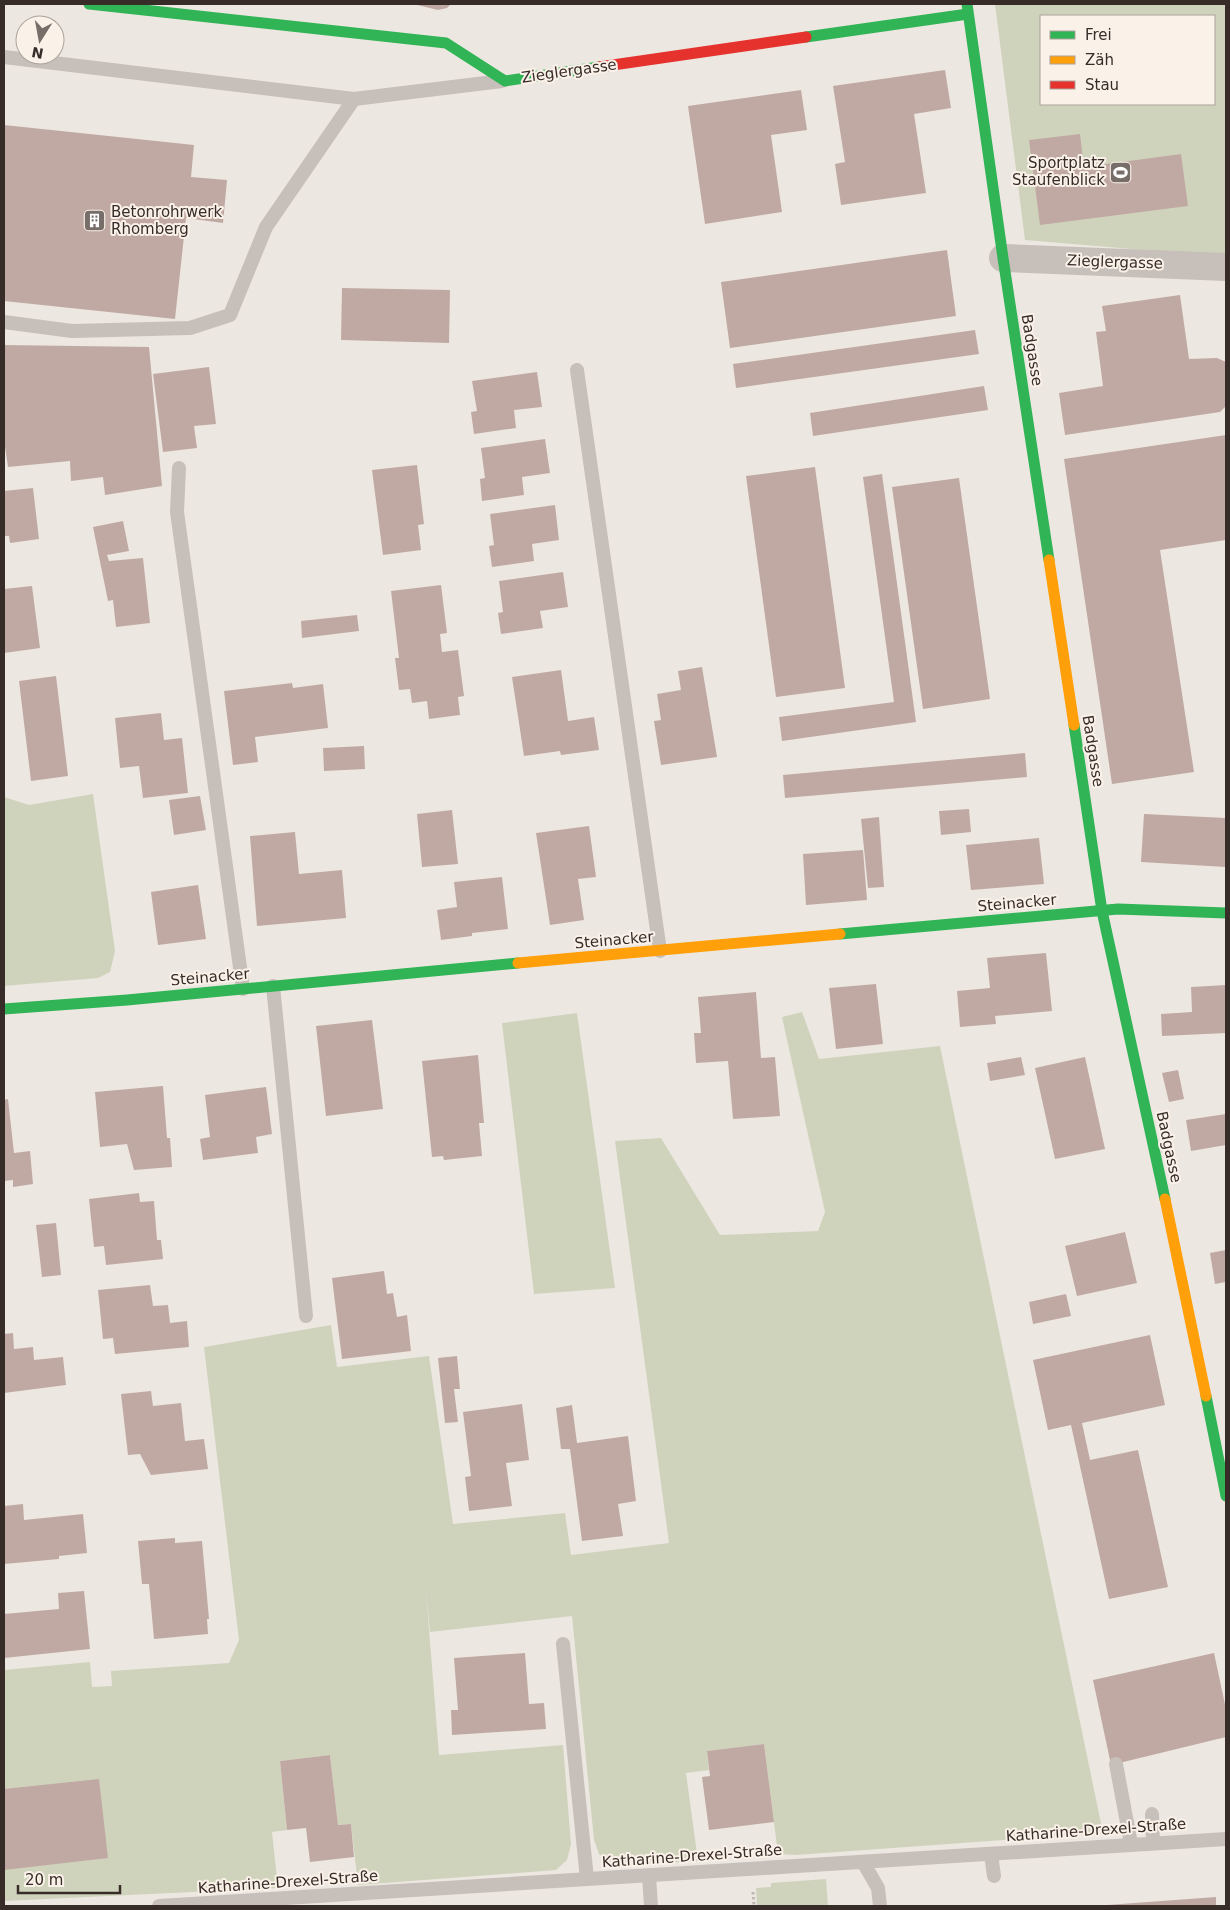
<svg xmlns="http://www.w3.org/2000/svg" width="1230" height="1910" viewBox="0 0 1230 1910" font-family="'DejaVu Sans',sans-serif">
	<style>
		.green { fill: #d0d3bc; fill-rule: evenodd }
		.building { fill: #c1a9a3 }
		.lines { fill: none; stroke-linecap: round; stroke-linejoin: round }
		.path { stroke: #bfb7b3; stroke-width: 3; stroke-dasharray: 2.5 2.5; stroke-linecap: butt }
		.lane { stroke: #c7bfba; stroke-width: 14 }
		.street { stroke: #c7bfba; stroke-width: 28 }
		.fast { stroke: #30b455; stroke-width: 11 }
		.slow { stroke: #ff9f0a; stroke-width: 11 }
		.jam { stroke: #e5322d; stroke-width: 11 }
		.labels { text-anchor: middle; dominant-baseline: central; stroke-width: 4; stroke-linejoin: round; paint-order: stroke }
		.street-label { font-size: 15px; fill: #382c28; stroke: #faf1e9 }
		.poi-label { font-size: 15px; fill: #382c28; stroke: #faf1e9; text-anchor: end }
	</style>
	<rect width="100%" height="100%" fill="#ede7e2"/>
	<path class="green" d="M995,4h231v253l-201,-17zM1041,16h173v88h-173z
		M93,794l22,157 -5,21 -12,6 -94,8v-189l25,8z
		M802,1012l17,47 121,-13 163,787 -307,22 -18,-1 -14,-110 -57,7 2,19 -23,3 12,88 -81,5 -18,-12 -5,-14 -22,-224 -142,16 -4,-41 13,164 124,-10 8,99 -4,16 -11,10 -198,15 -7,-61 -13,1 -8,-70 -50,6 7,69 -15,2 6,56 -274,13v-231l86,-8 2,25 20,-1 -1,-15 118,-8 10,-23 -35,-293 127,-22 6,42 92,-11 24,168 112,-11 6,42 98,-12 -54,-402 46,-3 59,97 98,-4 7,-19 -43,-195z
		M577,1013l38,275 -81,6 -32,-271z
		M826,1879l2,27h-71l-1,-18 15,-1v-4z"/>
	<path class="building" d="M413,4h38l-4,4 -9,2z
		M945,70l6,38 -37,6 12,79 -85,12 -6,-41 10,-2 -12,-76z
		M801,90l6,40 -36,5 11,77 -77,12 -17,-118z
		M4,125l190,20 -3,32 36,3 -4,43 -37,-5 -11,101 -171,-18z
		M1080,134l4,33 97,-13 7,52 -148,19 -11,-85z
		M947,250l9,66 -226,32 -9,-66z
		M342,288l108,2 -1,53 -108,-3z
		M1180,295l9,64 28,-1 9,4v44l-6,6 -155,23 -6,-42 44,-7 -7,-54 10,-1 -4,-25z
		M975,330l4,24 -243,34 -3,-24z
		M4,345l145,2 13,139 -57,9 -2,-18 -32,4 -1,-20 -62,6 -4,-27z
		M209,367l7,57 -22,2 3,22 -34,4 -10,-78z
		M537,372l5,35 -28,3 2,18 -42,6 -3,-22 6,-1 -5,-30z
		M984,386l4,24 -175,26 -3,-23z
		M1226,435v105l-66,10 34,222 -82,12 -48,-325z
		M545,439l5,34 -28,4 2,18 -42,6 -2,-22 5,-1 -4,-30z
		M417,465l7,59 -6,1 3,25 -38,5 -11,-85z
		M815,467l30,221 -69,9 -30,-221z
		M882,474l34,248 -134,19 -3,-24 115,-15 -31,-225z
		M959,478l31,221 -67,10 -31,-222z
		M33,488l6,51 -29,4 -1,-7h-5v-45z
		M555,505l4,35 -27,4 2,17 -42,6 -3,-21 5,-1 -4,-31z
		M123,521l6,30 -22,4 2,6 34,-3 7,65 -34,4 -3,-27 -5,1 -15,-74z
		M563,572l5,35 -28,4 3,17 -42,6 -3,-21 5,-1 -4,-31z
		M441,585l6,48 -7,1 2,18 16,-2 6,46 -6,1 2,18 -31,4 -2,-18 -15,2 -2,-14 -11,1 -4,-32h4l-8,-67z
		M32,586l8,62 -36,5v-64z
		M357,615l2,16 -57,7 -1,-17z
		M702,667l15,90 -56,8 -7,-44 7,-1 -4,-26 24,-4 -3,-19z
		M561,670l7,51 26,-4 5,33 -38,5 -1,-4 -36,5 -12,-79z
		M56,676l12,100 -37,5 -12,-100z
		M292,683l1,5 30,-4 5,44 -73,9 3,25 -25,3 -9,-74z
		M161,713l3,27 18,-2 6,55 -45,5 -4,-32 -19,2 -5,-50z
		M364,746l1,23 -41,2 -1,-23z
		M1025,753l2,24 -242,21 -2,-23z
		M200,796l6,34 -32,5 -5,-35z
		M969,809l2,23 -30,3 -2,-24z
		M452,810l6,54 -36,3 -5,-53z
		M1144,814l82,4v49l-85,-5z
		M879,817l5,70 -16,1 -7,-69z
		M589,826l7,51 -18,2 6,41 -34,5 -14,-92z
		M295,832l4,42 43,-4 4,48 -89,8 -7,-90z
		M1039,838l5,46 -73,6 -5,-45z
		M863,850l4,50 -61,5 -3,-51z
		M502,877l6,52 -36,4v3l-31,4 -4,-30 20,-3 -3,-25z
		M198,885l8,54 -48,6 -7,-53z
		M1046,953l6,58 -57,5 1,8 -36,3 -3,-36 33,-3 -3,-30z
		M876,984l7,60 -47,5 -7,-61z
		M1226,985v48l-64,3 -1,-22 31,-2 -1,-25z
		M756,992l5,66 14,-1 5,59 -47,3 -5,-58 -32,2 -2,-30h7l-3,-36z
		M372,1020l11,89 -57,7 -10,-90z
		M478,1055l6,68h-5l3,33 -38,4 -1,-4 -11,1 -10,-96z
		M1021,1057l4,18 -35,6 -3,-18z
		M1085,1057l20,92 -50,10 -20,-91z
		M1178,1070l6,29 -15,3 -7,-29z
		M163,1086l4,52h3l2,29 -38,3 -7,-26 -27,3 -5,-55z
		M266,1087l6,47 -16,3 2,16 -55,7 -3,-21 10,-2 -5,-42z
		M8,1099l6,54 16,-2 3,33 -20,3v-7l-9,1v-81z
		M1226,1114v31l-35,6 -5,-31z
		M139,1193l1,9 14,-1 3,39h4l2,19 -57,6 -2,-19 -10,1 -5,-48z
		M56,1223l5,52 -19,2 -6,-52z
		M1125,1232l12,51 -60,13 -12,-50z
		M1226,1250v32l-11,2 -5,-31z
		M384,1271l3,23 6,-1 4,24 10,-2 4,36 -69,8 -10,-81z
		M150,1285l3,21 15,-1 2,18 17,-2 2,26 -74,7 -2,-16 -10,1 -5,-49z
		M1066,1294l5,22 -38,8 -4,-22z
		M13,1333l1,16 19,-2 1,13 29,-3 3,28 -62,8v-59z
		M1150,1335l15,70 -83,18 8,37 48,-10 30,137 -59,12 -38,-174 -23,5 -15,-70z
		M457,1356l3,33h-6l4,33 -13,1 -7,-65z
		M151,1391l2,15 28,-3 4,38 19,-2 4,30 -57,6 -11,-21 -12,1 -7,-61z
		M522,1404l7,56 -23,3 6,43 -43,5 -4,-34 6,-1 -8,-64z
		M572,1405l5,38 51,-7 8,65 -18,3 5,32 -41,5 -12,-92h-9l-5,-41z
		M23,1504l1,16 59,-6 4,39 -28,3v3l-55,5v-58z
		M175,1538v5l27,-2 7,78h-2l1,15 -54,5 -5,-55h-7l-4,-43z
		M84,1591l6,58 -86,9v-44l55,-5 -1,-16z
		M525,1653l4,51 15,-1 2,26 -94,6 -1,-25h7l-4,-52z
		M1214,1653l12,56v28l-115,28 -18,-85z
		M764,1744l10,78 -65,8 -7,-53 8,-1 -3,-25z
		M330,1755l8,70 13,-1 3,33 -44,5 -4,-34 -19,2 -7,-69z
		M99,1779l9,79 -104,12v-81z
		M1216,1897v9h-109v-1z"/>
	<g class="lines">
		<path class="path" d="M753,1892l1,14"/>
		<path class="lane" d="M4,57l350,42 148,-18
			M4,322l68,9 118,-3 40,-13 36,-88 88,-128
			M577,370l83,581
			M179,468l-2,44 66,477
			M273,986l33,330
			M563,1644l24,235
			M1116,1764l15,80
			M1152,1814l1,29
			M991,1854l3,22
			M863,1862l15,26 2,18
			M649,1876l2,30
			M159,1906l1067,-67"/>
		<path class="street" d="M1003,258l223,9"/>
		<path class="fast" d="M89,4l357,39 59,38 94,-14
			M967,4l36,254 46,302
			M806,37l162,-23
			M1074,725l28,186 63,288
			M840,934l278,-25 108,4
			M4,1009l123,-9 391,-37
			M1206,1396l20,100"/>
		<path class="slow" d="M1049,560l25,165
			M518,963l322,-29
			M1165,1199l41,197"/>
		<path class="jam" d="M599,67l207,-30"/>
	</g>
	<defs>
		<symbol id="stadium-square" viewBox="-11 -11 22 22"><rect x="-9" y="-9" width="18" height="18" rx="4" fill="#776d69" stroke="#faf1e9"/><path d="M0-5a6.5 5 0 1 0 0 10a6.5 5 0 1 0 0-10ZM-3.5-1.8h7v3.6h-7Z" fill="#fff"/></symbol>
		<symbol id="building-square" viewBox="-11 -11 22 22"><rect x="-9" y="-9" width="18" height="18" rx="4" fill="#776d69" stroke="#faf1e9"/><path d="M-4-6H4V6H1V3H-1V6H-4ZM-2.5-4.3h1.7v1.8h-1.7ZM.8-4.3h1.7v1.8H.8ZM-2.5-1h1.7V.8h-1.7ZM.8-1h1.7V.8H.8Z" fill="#fff"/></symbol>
	</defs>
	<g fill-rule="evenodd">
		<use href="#stadium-square" x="1108" y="160" width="25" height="25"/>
		<use href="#building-square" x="82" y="208" width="25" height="25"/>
	</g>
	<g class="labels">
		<g class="street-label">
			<text transform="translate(569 71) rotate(-8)">Zieglergasse</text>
			<text transform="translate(1115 262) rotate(2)">Zieglergasse</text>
			<text transform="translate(1032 350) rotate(81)">Badgasse</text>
			<text transform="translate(1093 751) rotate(81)">Badgasse</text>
			<text transform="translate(1017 903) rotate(-5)">Steinacker</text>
			<text transform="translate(614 940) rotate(-5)">Steinacker</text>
			<text transform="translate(210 977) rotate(-5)">Steinacker</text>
			<text transform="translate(1169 1147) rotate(78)">Badgasse</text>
			<text transform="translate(1096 1830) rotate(-4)">Katharine-Drexel-Straße</text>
			<text transform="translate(692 1856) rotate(-4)">Katharine-Drexel-Straße</text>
			<text transform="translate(288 1882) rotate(-4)">Katharine-Drexel-Straße</text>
		</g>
		<g class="poi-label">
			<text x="1105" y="163">Sportplatz<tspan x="1105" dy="17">Staufenblick</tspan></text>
			<text x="111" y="212" text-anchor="start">Betonrohrwerk<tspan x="111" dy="17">Rhomberg</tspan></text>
		</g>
	</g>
	<rect width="1230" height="1910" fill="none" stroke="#382c28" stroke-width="10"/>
	<rect x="1040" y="15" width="175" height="90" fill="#faf1e9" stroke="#aca29c"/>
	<rect x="1050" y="31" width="25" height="8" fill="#30b455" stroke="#aca29c"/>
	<text x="1085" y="40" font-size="15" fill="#382c28">Frei</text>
	<rect x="1050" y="56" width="25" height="8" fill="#ff9f0a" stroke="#aca29c"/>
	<text x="1085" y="65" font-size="15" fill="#382c28">Zäh</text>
	<rect x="1050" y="81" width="25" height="8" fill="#e5322d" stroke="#aca29c"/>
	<text x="1085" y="90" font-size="15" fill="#382c28">Stau</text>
	<g transform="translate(40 40) rotate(191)"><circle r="24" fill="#faf1e9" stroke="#aca29c"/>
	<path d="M0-4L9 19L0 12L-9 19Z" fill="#776d69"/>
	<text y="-8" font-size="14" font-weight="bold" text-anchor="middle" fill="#382c28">N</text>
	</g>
	<path d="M18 1885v8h102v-8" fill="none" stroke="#382c28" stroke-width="2.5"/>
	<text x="25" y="1885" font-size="15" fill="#382c28" stroke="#faf1e9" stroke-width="4" paint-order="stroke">20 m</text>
</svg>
